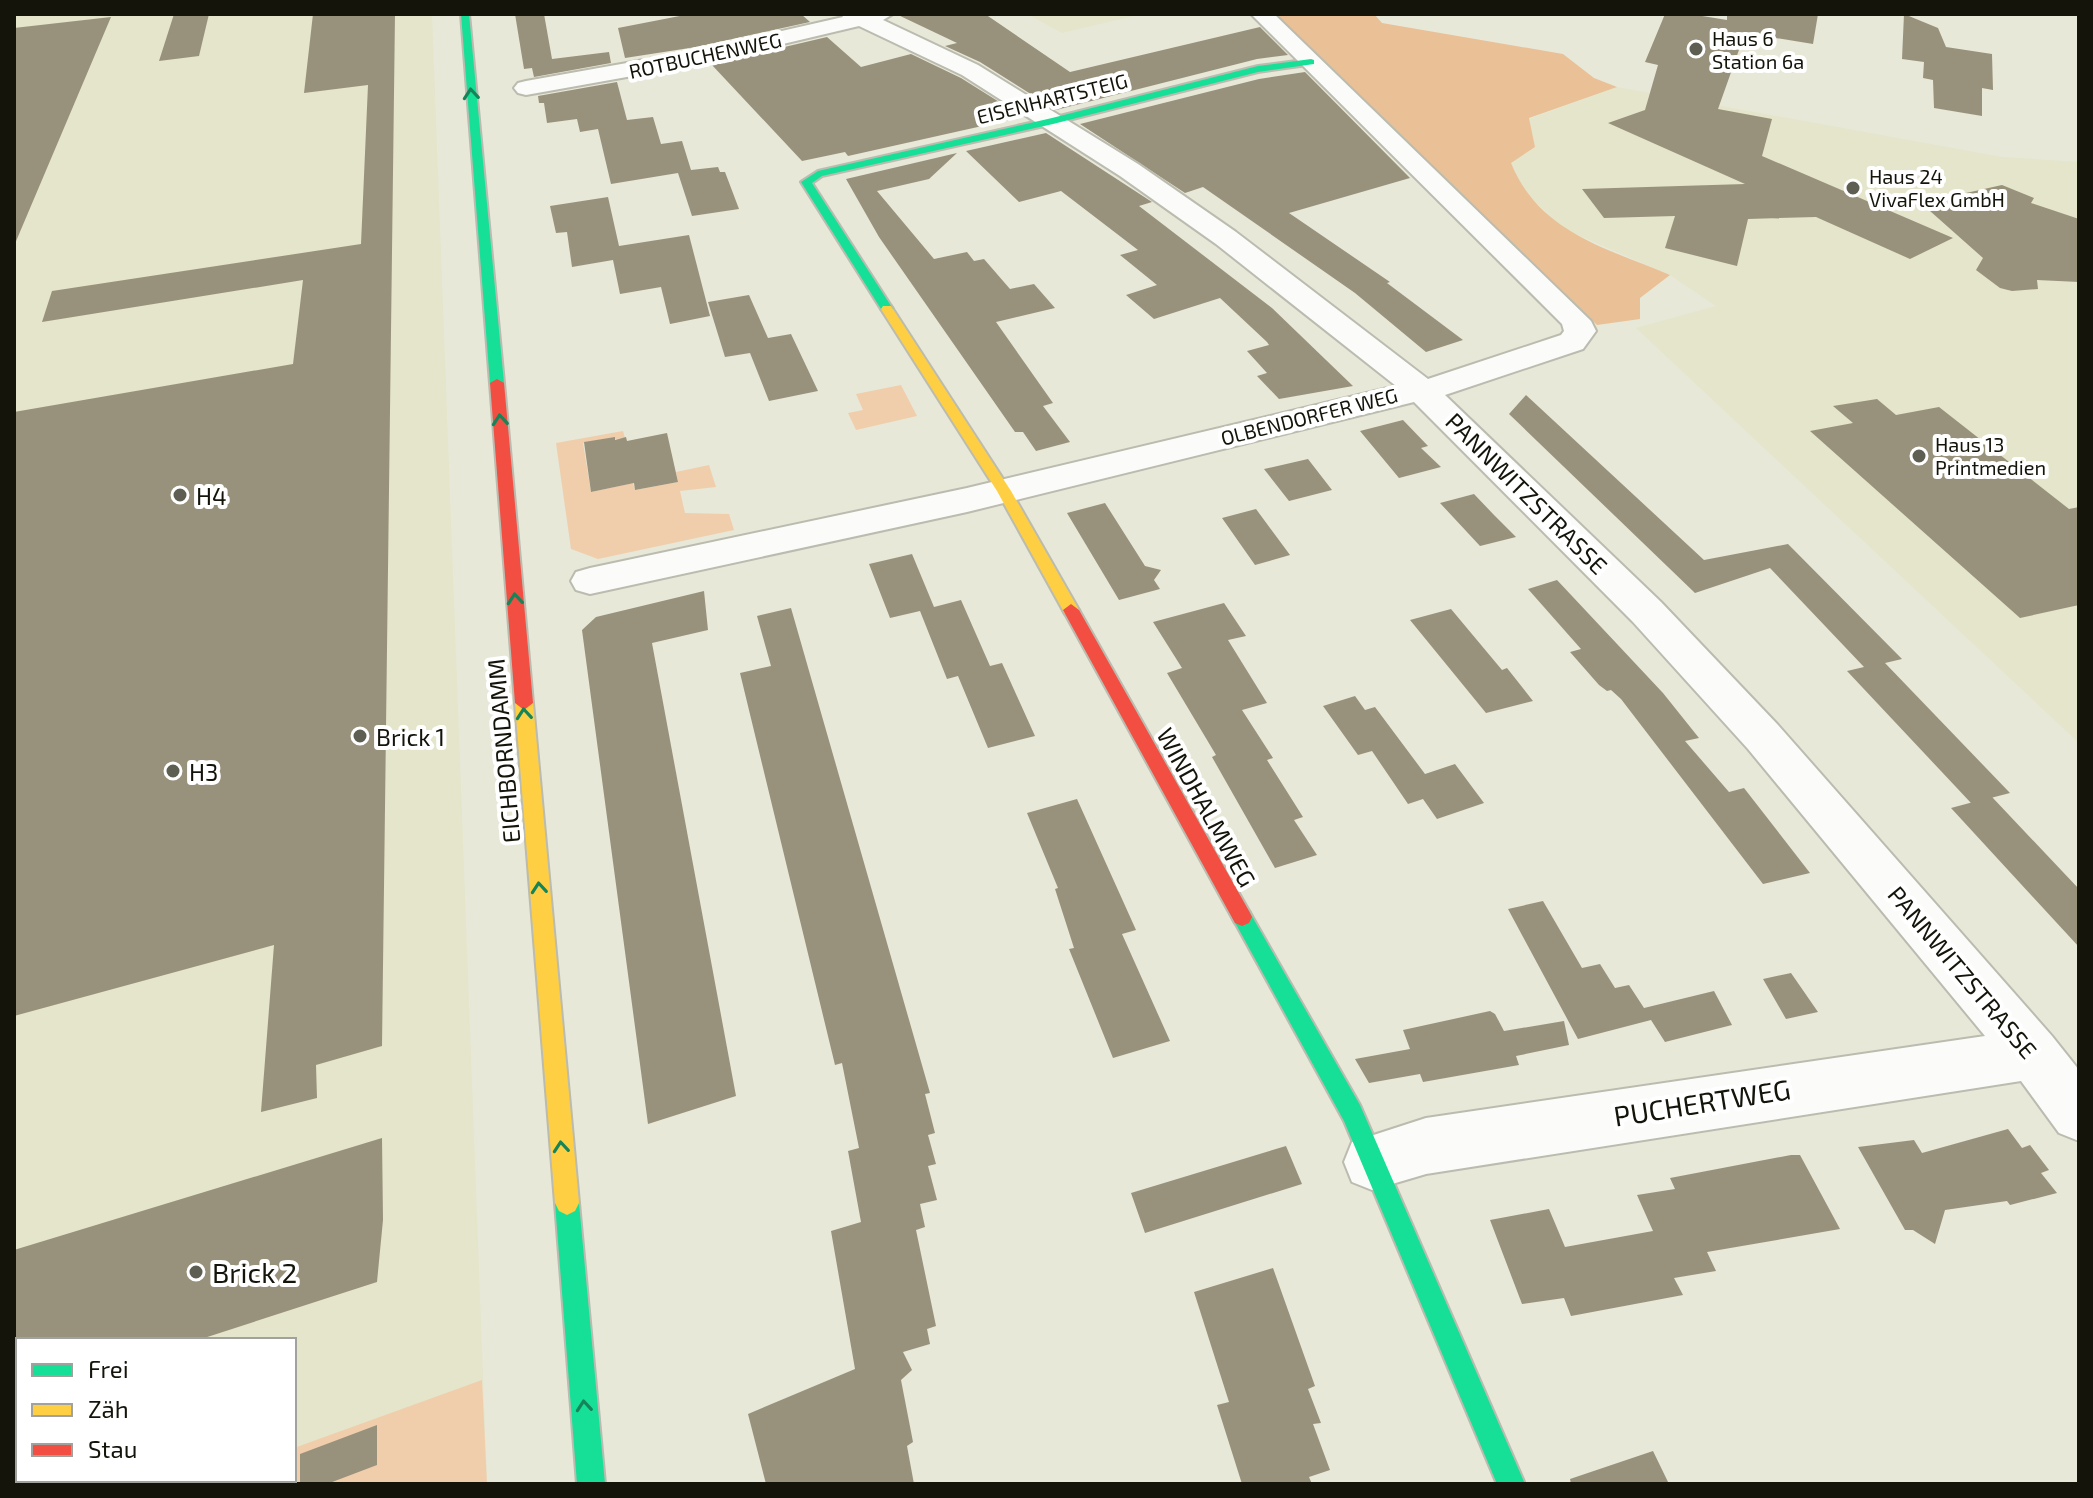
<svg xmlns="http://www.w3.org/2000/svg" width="2093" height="1498" viewBox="0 0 2093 1498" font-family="'Exo 2',sans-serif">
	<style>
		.built { fill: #e4e5ca; fill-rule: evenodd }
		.green { fill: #f0ceac }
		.forest { fill: #eac097 }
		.building { fill: #98927c }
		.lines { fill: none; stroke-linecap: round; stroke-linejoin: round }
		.street-casing { stroke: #bbbcaf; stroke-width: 4 }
		.fast-casing { stroke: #bbbcaf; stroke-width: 4 }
		.slow-casing { stroke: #bbbcaf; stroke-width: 4 }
		.jam-casing { stroke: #bbbcaf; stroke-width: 4 }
		.street { fill: #fbfcf9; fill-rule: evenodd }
		.fast { fill: #16e098; fill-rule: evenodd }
		.slow { fill: #ffcf43; fill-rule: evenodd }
		.jam { fill: #f24e42; fill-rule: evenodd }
		.oneway { stroke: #158459 }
		.poi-dot { fill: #5e5e53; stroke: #fff; stroke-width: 3 }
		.labels { text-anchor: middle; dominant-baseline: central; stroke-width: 8; stroke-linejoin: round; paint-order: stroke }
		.far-poi-label { font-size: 20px; fill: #14140b; stroke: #fff; text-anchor: start }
		.far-street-label { font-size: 20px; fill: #14140b; stroke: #fff }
		.street-label { font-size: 24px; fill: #14140b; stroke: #fff }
		.poi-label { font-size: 24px; fill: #14140b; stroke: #fff; text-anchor: start }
		.near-street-label { font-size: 28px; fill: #14140b; stroke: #fff }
		.near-poi-label { font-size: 28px; fill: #14140b; stroke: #fff; text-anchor: start }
	</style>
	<rect width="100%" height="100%" fill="#e7e8d8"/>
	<path class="built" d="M14,14h418l55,1470h-473zM18,1340h276v140h-276z
		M1027,14h115l-80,19z
		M1617,87l385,70 77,5v581l-443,-415 80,-22 -46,-31 -106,-46 -42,-40 -11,-26 24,-16 -6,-28z"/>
	<path class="green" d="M901,385l16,31 -61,14 -8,-17 15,-3 -7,-16z
		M623,431l2,7 -42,5 8,49 42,-9 2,7 43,-8 -2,-10 33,-7 7,22 -36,4 5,22 44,1 5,16 -136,29 -27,-10 -15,-106z
		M482,1380l5,104h-294l11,-4h90v-32z"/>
	<path class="forest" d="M1275,14h99l8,9 181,31 31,24 23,9 -88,31 6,29 -24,16c28,69 95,85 159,112l-30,23v21l-43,6z"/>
	<path class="building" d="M174,14h35l-10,42 -40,5z
		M313,14h82l-13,1032 -66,19 1,33 -56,14 13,-167 -260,71v-604l279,-48 10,-84 -261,42 10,-31 309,-47 7,-159 -64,8z
		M515,14h29l8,45 57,-7 2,11 -77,14 -2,-9 -8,1z
		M690,14h111l9,8 -114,25 -71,11 -7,-30z
		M896,14h89l85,58 190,-45 28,28 -31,4 -201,51 -76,-48 -35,-16 12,-3z
		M1665,14h25l37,6v-6h91l-5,30 -68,-11 -27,76 54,10 -10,37 191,82 -43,21 -94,-42 -68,2 -11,47 -72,-18 10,-32 -71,2 -22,-29 163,-5 -137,-61 37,-13 13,-45 -13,-3z
		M1904,14l34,14 8,19 46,7 1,36 -11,-2v28l-48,-8 -1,-28 -10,-2 1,-16 -22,-3z
		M111,17l-97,229v-218z
		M827,37l34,30 50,-13 50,24 62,39 -175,39 -3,-4 -43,9 -91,-97z
		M1305,72l105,106 -121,35 101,69 -3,1 76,57 -37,12 -71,-59 -152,-106 -18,6 -105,-69 179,-45z
		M617,82l10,38 26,-3 8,27 21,-3 9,29 27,-3 2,5h5l14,37 -47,7 -14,-43 -67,11 -13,-55 -18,3 -3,-13 -30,4 -3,-20h-5l-1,-7z
		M1046,133l106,69 -13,4 133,102 81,78 -74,13 -22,-23 10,-3 -20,-22 22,-6 -2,-3 -47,-44 -66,21 -28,-24 31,-10 -37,-30 18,-5 -77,-59 -42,11 -53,-51z
		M957,153l-28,26 -52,12 57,68 33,-7 7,9 10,-2 26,30 24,-5 21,24 -59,14 57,81 -10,3 27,36 -34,9 -13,-19h-8l-136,-195 -33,-58z
		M2002,185l32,13 -3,5 48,16v63l-42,-2 1,9 -26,2 -12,-3 -24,-18 7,-12 -62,-55z
		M608,197l11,49 70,-11 21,81 -40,8 -9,-37 -41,7 -7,-34 -41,7 -5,-35 -11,1 -6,-27z
		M749,295l19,43 23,-4 27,57 -49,10 -19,-48 -25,4 -17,-55z
		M1526,395l178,165 84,-16 114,115 -17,4 125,130 -39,10 -124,-132 17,-4 -94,-99 -75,25 -186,-179z
		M1877,399l19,16 43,-8 130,102 10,-2v98l-59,13 -210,-187 43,-8 -20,-17z
		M1403,420l25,26 -7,2 20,19 -42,11 -39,-47z
		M667,433l11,49 -43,8 -1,-7 -43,9 -7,-50 31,-5v3l11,-3 1,4z
		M1308,459l24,31 -43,11 -25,-32z
		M1474,494l20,21 22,22 -36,9 -40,-43z
		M1105,503l40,63 16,4 -7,10 6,9 -41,11 -52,-87z
		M1256,509l34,46 -35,10 -33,-47z
		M912,554l22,53 27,-7 29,66 12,-3 33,73 -47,12 -30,-72 -11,3 -27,-68 -30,7 -21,-54z
		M1557,580l106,113 36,45 -14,3 44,51 15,-4 66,85 -47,11 -142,-185 -10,-9 -4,1 -8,-6 -29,-33 11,-3 -53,-60z
		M704,591l4,39 -56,13 84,453 -88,28 -66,-494 14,-13z
		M1224,603l22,33 -18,4 39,63 -25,7 31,48 -6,2 36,57 -9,3 23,35 -42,13 -63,-111 4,-2 -49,-82 15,-5 -29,-46z
		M791,608l139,485 -5,1 10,39 -7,2 8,29 -8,2 9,34 -17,4 5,23 -9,3 20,96 -9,3 3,15 -27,8 9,18 -11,10 12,62 -6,4 7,38h-148l-18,-70 107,-45 -24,-138 30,-9 -13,-71 11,-3 -17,-85 -7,2 -95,-392 31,-7 -14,-50z
		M1451,609l51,61 5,-2 26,33 -47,12 -76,-93z
		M1355,696l10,14 10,-3 50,67 30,-10 29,39 -47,16 -14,-20 -15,5 -36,-53 -14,4 -35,-49z
		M1992,797l87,92v58l-128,-139z
		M1077,799l59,131 -14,4 48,107 -57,17 -44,-109 5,-1 -19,-59 3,-1 -31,-75z
		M1543,901l39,67 18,-4 15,24 14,-3 15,23 70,-17 18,34 -67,17 -14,-22 -73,19 -70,-130z
		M1791,973l27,39 -32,7 -23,-40z
		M1490,1011l5,3 9,17 60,-10 5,24 -53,11 3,9 -96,17 -3,-8 -51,9 -14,-24 55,-10 -7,-19z
		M2008,1129l14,19 8,-3 19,25 -8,3 16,20 -47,12 -3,-4 -62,9 -10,34 -22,-14h-8l-47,-83 56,-7 8,13z
		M382,1138l1,82 -6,62 -179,58h-184v-90z
		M1286,1146l16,38 -157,49 -14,-40z
		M1791,1155h9l40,74 -133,23 9,19 -42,7 9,17 -112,21 -7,-18 -42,6 -32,-84 59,-11 16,38 88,-16 -16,-36 38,-6 -5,-11z
		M1273,1268l42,118 -7,3 13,34 -8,1 17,46 -21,7 3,7h-70l-25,-79 12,-3 -35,-110z
		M377,1425v40l-50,19h-27v-30z
		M1653,1451l16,33h-98l-1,-5z"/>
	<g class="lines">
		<defs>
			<path id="street" d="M841,14h52l-10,6 95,45 160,99 98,68 192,147 133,-44 3,-4 -2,-7 -311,-310h23l317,307 5,10 -13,18 -138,46 216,207 117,123 274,311 27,34v71l-20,-8 -38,-52 -595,93 -54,16 -20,-8 -8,-20 8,-20 74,-24 559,-82 -237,-287 -115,-127 -219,-220 -447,110 -377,82 -14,-4 -5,-9 5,-9 14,-4 377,-80 429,-102 -180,-142 -96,-68 -158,-101 -103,-49 -165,39 -168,30 -8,-2 -4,-5 4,-5 8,-2 168,-30 149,-34z"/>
			<path id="fast" d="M461,14h8l35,369 -7,4 -7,-4z
				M1311,59l3,1v4l-56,8 -205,52 -231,52 -10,7 81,126 -6,4 -6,-4 -80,-127 17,-11 234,-53 206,-52z
				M1242,908l7,3 111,194 165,379h-28l-153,-363 -112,-204 3,-6z
				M567,1191l8,4 4,8 26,281h-28l-22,-281 4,-8z"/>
			<path id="slow" d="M883,306h8l120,185 68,119 -2,4h-12l-68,-123 -116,-182z
				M524,696l9,7 46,500 -4,8 -8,4 -8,-4 -4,-8 -40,-500z"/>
			<path id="jam" d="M497,379l7,4 29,320 -9,7 -9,-7 -25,-320z
				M1071,604l8,6 170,301 3,6 -3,6 -7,3 -7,-3 -172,-313z"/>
		</defs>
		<use href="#street" class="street-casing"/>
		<use href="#fast" class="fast-casing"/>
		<use href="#slow" class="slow-casing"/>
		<use href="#jam" class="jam-casing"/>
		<use href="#street" class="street"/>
		<use href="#fast" class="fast"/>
		<use href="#slow" class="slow"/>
		<use href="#jam" class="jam"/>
	</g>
	<defs><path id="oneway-chevron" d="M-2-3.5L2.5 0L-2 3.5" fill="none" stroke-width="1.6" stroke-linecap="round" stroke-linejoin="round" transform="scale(2)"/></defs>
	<g class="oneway">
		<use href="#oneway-chevron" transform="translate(471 94) rotate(-95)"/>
		<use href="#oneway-chevron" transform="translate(500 420) rotate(-95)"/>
		<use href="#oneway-chevron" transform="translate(515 599) rotate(-95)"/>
		<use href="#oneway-chevron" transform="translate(524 714) rotate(-95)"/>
		<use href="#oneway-chevron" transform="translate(539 888) rotate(-95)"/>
		<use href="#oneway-chevron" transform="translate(561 1147) rotate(-95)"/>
		<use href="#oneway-chevron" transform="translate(584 1406) rotate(-95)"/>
	</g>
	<g class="poi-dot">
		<circle cx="1696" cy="49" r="8"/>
		<circle cx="1853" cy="188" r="8"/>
		<circle cx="1919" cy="456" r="8"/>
		<circle cx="180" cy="495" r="8"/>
		<circle cx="360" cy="736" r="8"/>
		<circle cx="173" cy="771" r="8"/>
		<circle cx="196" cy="1272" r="8"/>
	</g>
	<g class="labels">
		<g class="far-poi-label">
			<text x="1712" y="38">Haus 6<tspan x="1712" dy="23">Station 6a</tspan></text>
			<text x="1869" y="176">Haus 24<tspan x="1869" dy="23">VivaFlex GmbH</tspan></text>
			<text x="1935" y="444">Haus 13<tspan x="1935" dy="23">Printmedien</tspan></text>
		</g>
		<g class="far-street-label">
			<text transform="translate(705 55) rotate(-12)">ROTBUCHENWEG</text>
			<text transform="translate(1052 98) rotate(-14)">EISENHARTSTEIG</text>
			<text transform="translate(1309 416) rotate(-14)">OLBENDORFER WEG</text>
		</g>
		<g class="street-label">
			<text transform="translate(1527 493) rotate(45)">PANNWITZSTRASSE</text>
			<text transform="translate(503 751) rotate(-95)">EICHBORNDAMM</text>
			<text transform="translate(1207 807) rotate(61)">WINDHALMWEG</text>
			<text transform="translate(1963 972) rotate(50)">PANNWITZSTRASSE</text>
		</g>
		<g class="poi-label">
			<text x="196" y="495">H4</text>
			<text x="376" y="736">Brick 1</text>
			<text x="189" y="771">H3</text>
		</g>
		<g class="near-street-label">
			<text transform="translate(1702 1102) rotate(-9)">PUCHERTWEG</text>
		</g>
		<g class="near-poi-label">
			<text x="212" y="1272">Brick 2</text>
		</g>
	</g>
	<rect width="2093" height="1498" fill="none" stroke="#14140b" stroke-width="32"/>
	<rect x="16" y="1338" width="280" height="144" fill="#ffffff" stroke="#a1a19d" stroke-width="2"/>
	<rect x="32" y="1364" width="40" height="12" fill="#16e098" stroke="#a1a19d" stroke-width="2"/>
	<text x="88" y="1378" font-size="24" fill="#14140b">Frei</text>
	<rect x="32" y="1404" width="40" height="12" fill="#ffcf43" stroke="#a1a19d" stroke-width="2"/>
	<text x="88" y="1418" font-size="24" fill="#14140b">Zäh</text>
	<rect x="32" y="1444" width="40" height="12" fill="#f24e42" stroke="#a1a19d" stroke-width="2"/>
	<text x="88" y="1458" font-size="24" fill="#14140b">Stau</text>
</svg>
